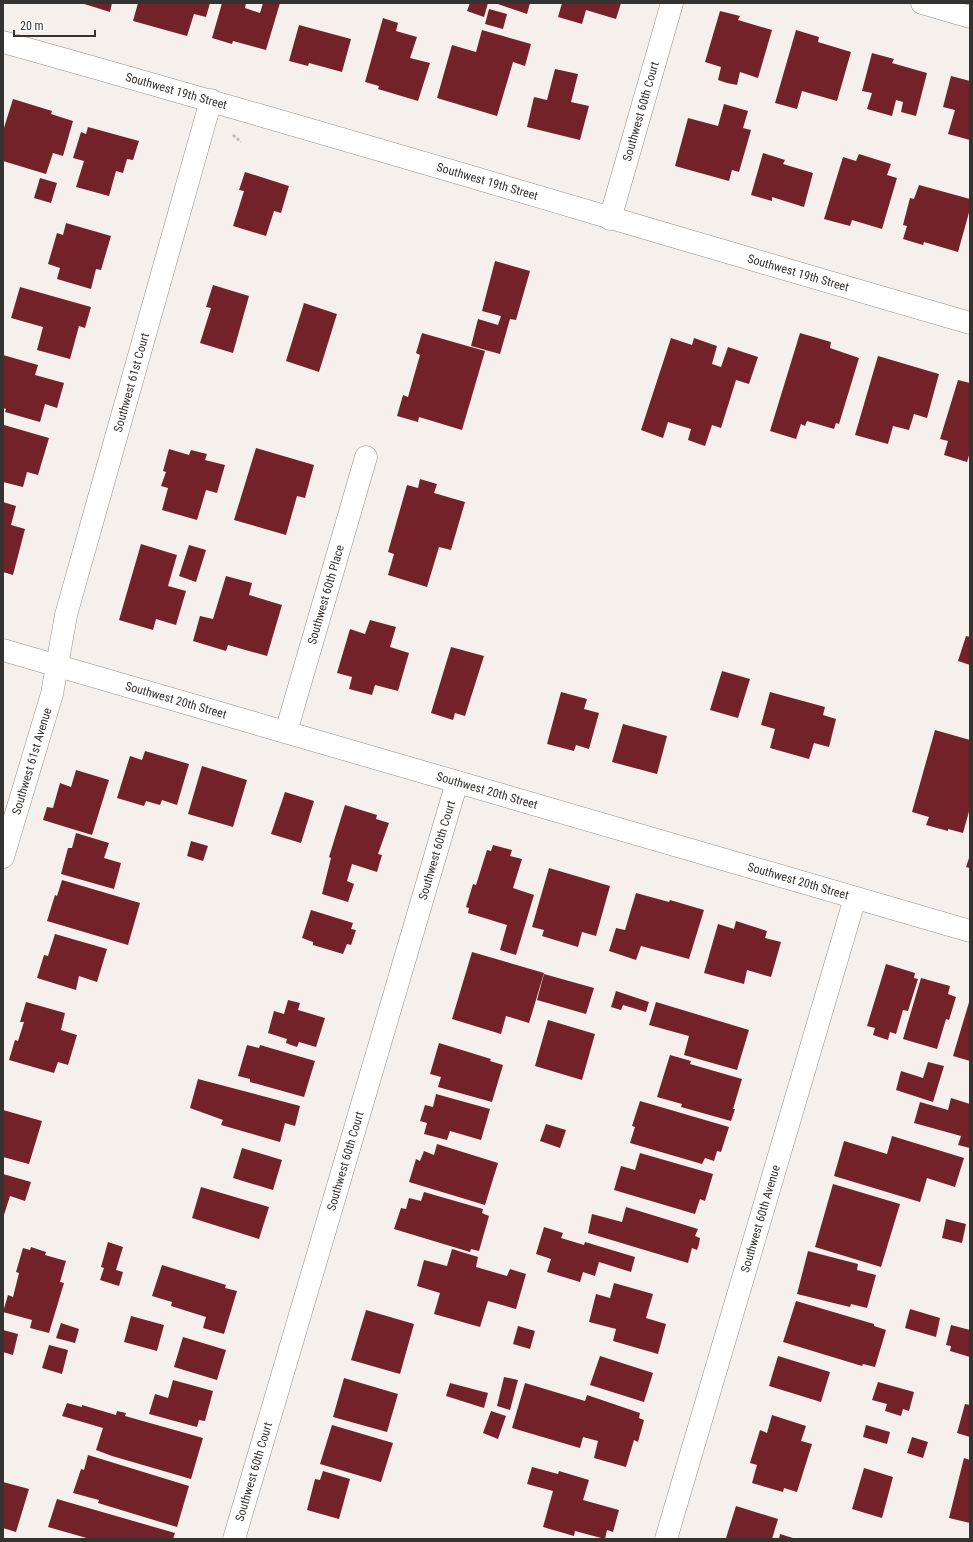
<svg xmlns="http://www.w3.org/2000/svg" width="973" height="1542" viewBox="0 0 973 1542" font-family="'Roboto Condensed',sans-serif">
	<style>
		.building { fill: #74222a }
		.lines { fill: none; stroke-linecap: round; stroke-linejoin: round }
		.minor-casing { stroke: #928d8a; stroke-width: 23 }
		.path { stroke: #bbb7b4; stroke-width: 2.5; stroke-dasharray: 3 2; stroke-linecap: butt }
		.minor { stroke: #fff; stroke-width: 22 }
		.labels { text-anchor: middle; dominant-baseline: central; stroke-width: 4; stroke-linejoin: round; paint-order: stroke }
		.street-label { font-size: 12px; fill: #353332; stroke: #fff }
	</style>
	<rect width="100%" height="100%" fill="#f6f0ed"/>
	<path class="building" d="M81,3h31l-2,9z
		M138,3h72l-4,14 -12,-3 -7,22 -54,-15z
		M222,3h24l-1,5 15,5 3,-10h17l-14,47 -33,-9 -1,3 -20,-6z
		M470,3h18l-4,14 -17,-6z
		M495,3h35l-3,11z
		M562,3h59l-5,16 -30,-9 -4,14 -24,-7z
		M489,9l18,5 -4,15 -18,-5z
		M720,11l20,5 -2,4 34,10 -14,48 -18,-6 -3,13 -10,-2 -9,-3 3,-13 -16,-5z
		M383,18l15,5 -2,8 21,6 -7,21 20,5 -12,38 -40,-12 1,-3 -14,-4z
		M299,25l52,14 -9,33 -33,-9 -1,3 -19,-5z
		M482,30l49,14 -6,22 -12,-4 -16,54 -60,-18 15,-53 24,7z
		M796,30l23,7 -1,5 33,10 -14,49 -35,-10 -5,18 -22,-6z
		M872,53l22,6 -2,4 35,10 -11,43 -15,-4 2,-10 -7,-2 -4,16 -25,-7 5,-16 -10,-2z
		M555,69l23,5 -7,28 18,4 -9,34 -53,-13 7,-30 13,3z
		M951,76l19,5v59l-22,-6 7,-24 -12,-3z
		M13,99l39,12 -1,3 22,7 -10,35 -10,-3 -7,21 -43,-13v-30z
		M724,104l24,7 -5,17 8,2 -12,42 -7,-2 -3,11 -54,-15 13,-48 30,8z
		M88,127l51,14 -6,19 -6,-1 -4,14 -7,-2 -7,25 -33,-9 8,-26 -11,-3 8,-26 5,2z
		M763,153l22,7 -2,4 30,9 -9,34 -32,-10v4l-21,-6z
		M859,154l32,10 -4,11 10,3 -15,51 -30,-9 -2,6 -26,-7 19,-62 13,4z
		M245,172l44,14 -8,27 -7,-2 -8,25 -33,-10 11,-35 -5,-1z
		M40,178l17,5 -6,20 -17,-5z
		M919,185l51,14v10l-12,43 -34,-10 -1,3 -20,-6 4,-13 -4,-1 7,-27 4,1z
		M66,223l45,13 -10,34 -5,-1 -5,20 -34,-10 3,-11 -12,-4 9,-31 6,2z
		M495,261l35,10 -14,49 -6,-1 -10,35 -29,-8 7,-27 20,6 3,-9 -19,-5z
		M213,285l36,11 -16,57 -33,-10 11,-35 -5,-1z
		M20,287l71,20 -6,21 -6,-2 -9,33 -33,-9 6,-23 -32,-9z
		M304,303l33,11 -18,58 -33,-11z
		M422,333l63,18 -23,79 -43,-13 -1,5 -21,-6 6,-21 5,2 12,-42 -4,-2z
		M800,333l31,9 -1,6 29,10 -20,66 -3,-1 -2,6 -27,-8 -2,5 -4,-2 -5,15 -26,-8z
		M671,338l21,7 2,-7 23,8 -5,18 9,3 7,-20 30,10 -9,27 -13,-4 -15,48 -9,-3 -7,21 -17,-6 3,-11 -23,-7 -5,16 -22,-8z
		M3,355l35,10 -3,10 29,8 -7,25 -12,-4 -5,18 -35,-10 1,-3 -3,-1z
		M878,356l61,18 -12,44 -13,-4 -5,16 -16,-4 -5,18 -33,-9z
		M958,380l12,3v69l-3,10 -23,-7 4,-14 -8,-2z
		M4,425l45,13 -11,37 -11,-3 -4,15 -20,-5z
		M256,448l58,17 -9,33 -8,-2 -11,39 -52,-15z
		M169,449l20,6 2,-5 16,4 -2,6 20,5 -8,28 -11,-3 -9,30 -35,-10 6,-22 -7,-2 5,-14 -3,-1z
		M420,479l17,5 -3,9 31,9 -14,48 -12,-3 -12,40 -39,-12 6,-21 -6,-2 19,-67 11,3z
		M3,502l13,4 -5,19 14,4 -12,46 -10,-3z
		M141,544l36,11 -9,31 18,5 -10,34 -20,-6 -3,11 -34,-10z
		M189,545l17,5 -10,32 -17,-6z
		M226,576l26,7 -3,12 33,10 -15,51 -39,-11 -2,6 -33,-10 7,-25 13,3z
		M370,620l26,7 -6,20 19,6 -11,38 -23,-6 -3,10 -23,-6 3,-12 -15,-4 13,-44 15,5z
		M966,636l4,1v28l-12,-4z
		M451,647l33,9 -19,60 -10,-3 -2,7 -22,-7z
		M722,671l28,8 -12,39 -28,-8z
		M561,692l26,7 -3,10 15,4 -10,36 -13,-4 -2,6 -27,-7z
		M770,692l55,15 -2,8 13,4 -7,28 -15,-4 -5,16 -39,-11 5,-19 -14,-4z
		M623,724l44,12 -10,38 -45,-12z
		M935,730l35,10v68l-7,25 -15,-4v2l-22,-6 3,-8 -17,-5z
		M145,751l44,13 -12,41 -15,-5 -2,5 -14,-4 -2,5 -27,-8 13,-42 12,4z
		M202,766l45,14 -14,47 -45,-13z
		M76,770l33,10 -17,55 -49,-15 4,-13 6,1 7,-25 11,4z
		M285,792l29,9 -13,42 -30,-9z
		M345,805l32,10 -1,4 13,4 -11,31 4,1 -5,17 -25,-8 -5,17 7,3 -6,18 -26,-8 9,-36 -2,-1z
		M76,833l33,10 -5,15 17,5 -7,26 -53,-15 7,-26h4z
		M191,841l17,5 -5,15 -16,-5z
		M493,845l19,5 -2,6 12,3 -9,29 21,7 -18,60 -16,-5 7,-25 -39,-12 1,-5 -3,-1 7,-23 3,1 11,-35 4,1z
		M970,855v13l-4,-1z
		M549,868l61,18 -14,50 -14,-4 -4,15 -36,-11 2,-6 -12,-3z
		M62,880l78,23 -12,42 -81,-24 8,-26 2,1z
		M636,893l33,9 1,-2 34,10 -15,49 -48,-13 -5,14 -27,-9 7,-23 9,2z
		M311,910l42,13 -2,6 5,1 -5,15 -4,-1 -4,10 -30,-9v-3l-11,-4z
		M736,921l31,10 -2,7 16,4 -10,35 -24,-7 -3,14 -40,-11 14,-49 16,5z
		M55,934l52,15 -10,33 -18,-6 -3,14 -39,-12 7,-23 4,1z
		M472,952l72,21 -15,50 -23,-7 -5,18 -49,-15z
		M886,964l29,9 -1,5 4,1 -10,32 -5,-1 -7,24 -6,-2 -2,8 -15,-5 2,-7 -8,-2z
		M544,974l50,14 -8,26 -49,-14z
		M921,978l29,8 -2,8 8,3 -7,23 -3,-1 -9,30 -34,-10z
		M616,991l33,11 -3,10 -23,-7 -2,5 -10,-3z
		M970,999v62l-17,-5z
		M288,1000l12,3 -2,7 27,8 -9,29 -17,-5 -2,5 -6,-2 -5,-2 1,-4 -19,-6 6,-22 10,3z
		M26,1002l39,11 -4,17 16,5 -9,30 -10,-3 -4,11 -45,-13 6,-20 3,1 6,-19h-4z
		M656,1002l93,28 -12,40 -53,-15 5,-19 -40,-11z
		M548,1020l47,14 -13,46 -47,-14z
		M439,1043l52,16 -1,2 13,4 -11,37 -54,-15 3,-10 -11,-3z
		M247,1045l12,3 1,-3 55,16 -11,36 -54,-15v-3l-12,-3z
		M670,1055l21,6 -1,3 52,15 -9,30h2l-4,12 -50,-14 1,-3 -25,-7z
		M928,1062l16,4 -11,36 -37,-12 5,-19 22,7z
		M198,1079l102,27 -5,20 -10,-3 -5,19 -59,-17 2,-5 -33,-12z
		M436,1094l54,15 -9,31 -31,-9 -3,9 -23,-6 3,-11 -7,-2 5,-16 8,2z
		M951,1098l19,6v44l-12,-3 3,-9 -47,-13 6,-21 28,8z
		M640,1101l89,26 -8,25 -4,-1 -3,10 -9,-3 -3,6 -72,-21 5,-16 -3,-1z
		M3,1110l39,11 -13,43 -26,-7z
		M546,1124l20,6 -6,18 -20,-7z
		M892,1136l72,22 -9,29 -28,-9 -7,24 -86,-26 10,-35 43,13z
		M437,1144l61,19 -13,42 -76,-23 7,-23 4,2 4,-10 10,4z
		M242,1148l40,12 -9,30 -40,-12z
		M640,1153l73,21 -8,27 -5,-2 -5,15 -81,-24 7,-24 14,4z
		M3,1174l28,8 -6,19 -15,-5 -7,22z
		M833,1184l67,20 -19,63 -66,-20z
		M201,1187l68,20 -10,32 -67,-21z
		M424,1192l59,17 -1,4 7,3 -10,35 -8,-2 -1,3 -76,-23 7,-21 5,1 3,-11 12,3z
		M626,1207l72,22 -3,7 5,2 -1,6 -2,6 -5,-2 -4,15 -100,-30 4,-19 30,8z
		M946,1219l20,5 -4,19 -20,-5z
		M544,1227l19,6 -2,5 23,7 1,-3 50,15 -4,15 -32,-10 -4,14 -12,-4 -3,10 -33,-10 4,-13 -15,-5z
		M108,1242l15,5 -7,23 7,2 -4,14 -19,-6 4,-12 -3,-1z
		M31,1247l15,5 -1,3 21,6 -6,21 4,1 -15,50 -19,-5 2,-8 -29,-8 5,-17 5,2 6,-24 -3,-1 7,-24 7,2z
		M452,1249l26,8 -2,10 31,9 3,-7 16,5 -10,35 -28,-8 -8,26 -46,-13 6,-21 -23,-7 7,-26 23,6z
		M808,1251l50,13 -1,6 19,5 -9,33 -16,-4 -1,3 -53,-13z
		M162,1265l64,20 -1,3 12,3 -13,43 -21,-6 3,-11 -35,-11 1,-4 -20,-6z
		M614,1283l39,11 -7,24 20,6 -8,30 -45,-13 3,-12 -27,-7 7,-28 14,4z
		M796,1301l78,23v2l12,4 -11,37 -12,-3 -1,2 -79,-24z
		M910,1309l30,9 -4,19 -31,-9z
		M366,1310l48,14 -14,50 -49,-14z
		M131,1316l33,9 -7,26 -33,-9z
		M61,1323l18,6 -4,14 -19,-5z
		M951,1325l19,5v27l-20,-6 1,-5 -5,-1z
		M518,1326l17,5 -5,18 -17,-5z
		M3,1330l15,4 -5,21 -10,-3z
		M183,1337l43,13 -9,30 -43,-13z
		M49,1345l19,5 -6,24 -20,-6z
		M600,1356l53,17 -9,29 -54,-17z
		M778,1356l52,16 -9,30 -52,-16z
		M504,1377l14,3 -8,30 -13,-4z
		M344,1378l54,16 -11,38 -54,-15z
		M173,1380l40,11 -8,30 -6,-1 -2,7 -48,-13 6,-20 13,4z
		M878,1382l36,10 -5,19 -6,-2 -2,7 -16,-5 2,-7 -15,-4z
		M450,1383l38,10 -4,15 -38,-12z
		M525,1383l60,18 2,-6 53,18 -1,5 5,2 -6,22 -4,-2 -8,27 -32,-9 4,-17 -15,-4 -3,11 -68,-20z
		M67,1403l15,4v-2l34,10 1,-4 9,2 -1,3 78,22 -12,41 -79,-23 -16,-6 7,-22 -41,-12z
		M965,1404l5,1v32l-13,-4z
		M491,1411l15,5 -8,23 -15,-6z
		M772,1415l34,11 -5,15 11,3 -15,48 -13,-4 -1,4 -31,-9 5,-18 -7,-2 10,-33 7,3z
		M332,1425l61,18 -12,39 -61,-18z
		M866,1425l24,7 -3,12 -24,-7z
		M912,1437l16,5 -5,16 -16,-5z
		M88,1455l101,31 -12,41 -79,-24 1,-3 -26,-7 8,-24 3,1z
		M964,1458l6,2v63l-21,-5z
		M532,1467l26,7 1,-3 30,9 -6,20 36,10 -6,22 -6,-2 -2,9 -30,-8 -1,5 -31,-9 10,-36 -26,-7z
		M864,1468l29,9 -11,41 -30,-9z
		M323,1471l27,8 -11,40 -32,-9 8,-31 5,1z
		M3,1482l26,7 -13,43 -13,-4z
		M57,1499l118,34 -2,6h-83l-42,-12z
		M736,1506l42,13 -6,20 -46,-1z
		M780,1534l16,5h-17z"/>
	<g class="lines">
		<defs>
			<g id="minor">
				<path d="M922,3l48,14"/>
				<path id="s1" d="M3,42c323,90 645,188 967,281"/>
				<path id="s2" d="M610,219l62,-216"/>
				<path id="s3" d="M3,650l967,281"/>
				<path id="s4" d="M286,732l80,-275"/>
				<path id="s5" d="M3,857l49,-163 14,-79 145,-515"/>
				<path id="s6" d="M234,1539l223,-757"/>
				<path id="s7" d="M666,1539l189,-641"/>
			</g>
		</defs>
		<use href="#minor" class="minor-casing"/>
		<path class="path" d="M233,135l8,7"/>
		<use href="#minor" class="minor"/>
	</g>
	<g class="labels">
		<g class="street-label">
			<text stroke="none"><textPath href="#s1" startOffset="180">Southwest 19th Street</textPath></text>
			<text stroke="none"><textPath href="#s2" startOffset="112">Southwest 60th Court</textPath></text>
			<text stroke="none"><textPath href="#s1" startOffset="504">Southwest 19th Street</textPath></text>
			<text stroke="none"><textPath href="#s1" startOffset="828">Southwest 19th Street</textPath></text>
			<text stroke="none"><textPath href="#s5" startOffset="492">Southwest 61st Court</textPath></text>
			<text stroke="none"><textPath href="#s4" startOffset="143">Southwest 60th Place</textPath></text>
			<text stroke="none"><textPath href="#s3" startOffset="180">Southwest 20th Street</textPath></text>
			<text stroke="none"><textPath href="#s5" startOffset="100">Southwest 61st Avenue</textPath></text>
			<text stroke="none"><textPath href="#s3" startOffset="504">Southwest 20th Street</textPath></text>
			<text stroke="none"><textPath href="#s6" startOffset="718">Southwest 60th Court</textPath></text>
			<text stroke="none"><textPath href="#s3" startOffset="828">Southwest 20th Street</textPath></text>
			<text stroke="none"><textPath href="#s6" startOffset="394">Southwest 60th Court</textPath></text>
			<text stroke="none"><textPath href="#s7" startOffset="334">Southwest 60th Avenue</textPath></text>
			<text stroke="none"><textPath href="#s6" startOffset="70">Southwest 60th Court</textPath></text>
		</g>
	</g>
	<rect width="973" height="1542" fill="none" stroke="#353332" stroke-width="8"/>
	<path d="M14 30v6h81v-6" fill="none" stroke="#353332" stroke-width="2"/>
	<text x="20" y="30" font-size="12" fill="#353332" stroke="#ffffff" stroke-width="3" paint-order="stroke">20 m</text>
</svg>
